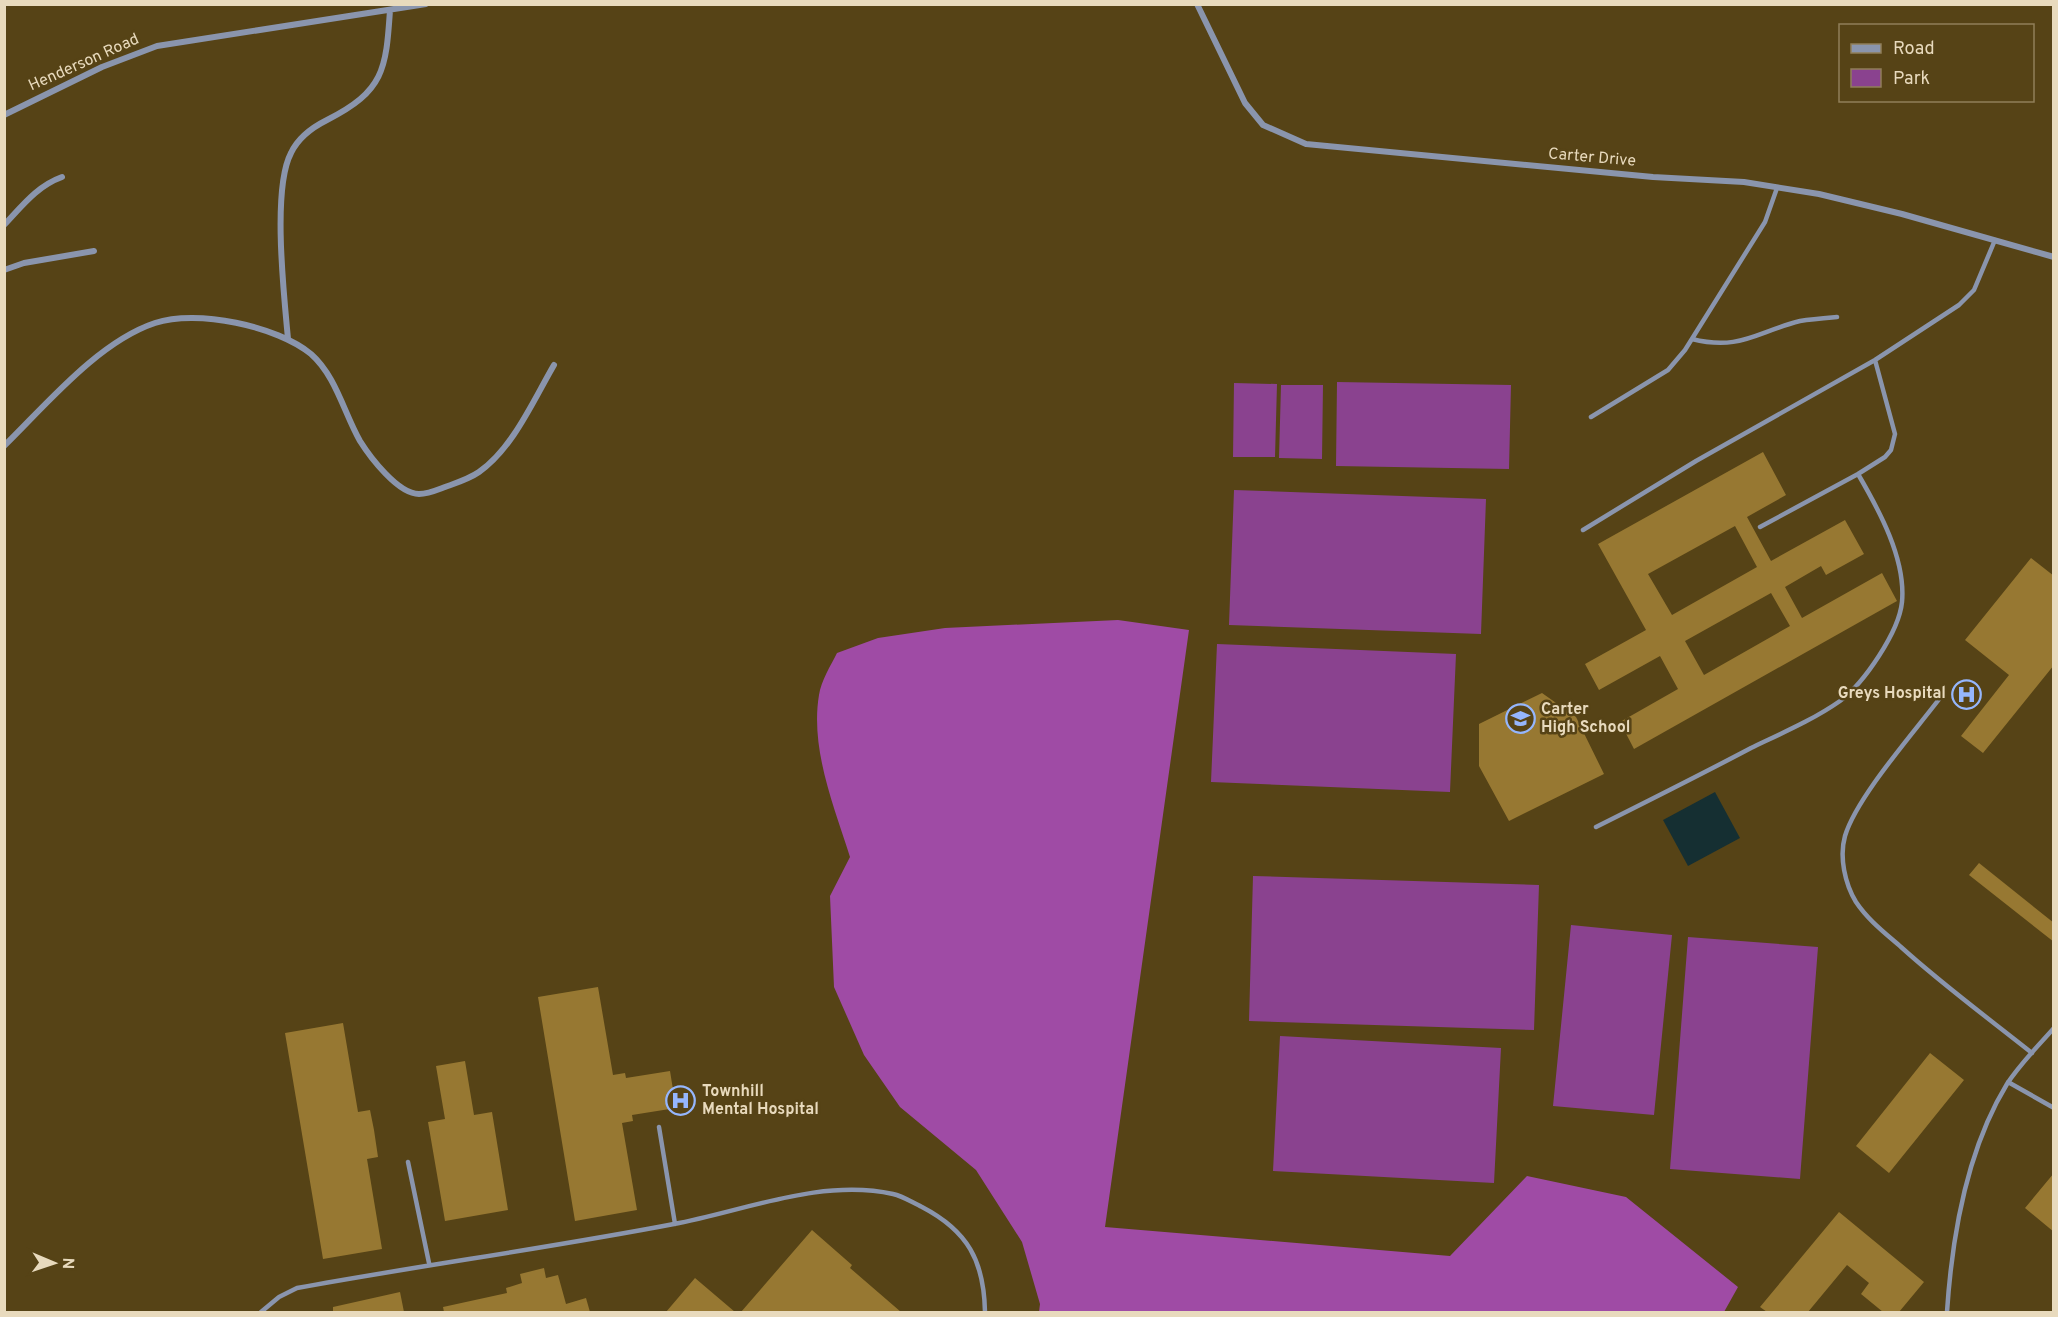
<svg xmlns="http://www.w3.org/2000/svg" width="2058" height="1317" viewBox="0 0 2058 1317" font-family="Overpass,sans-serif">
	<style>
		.green { fill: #8a428f }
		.forest { fill: #9f4ba5 }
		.water { fill: #152f32 }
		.building { fill: #977832; fill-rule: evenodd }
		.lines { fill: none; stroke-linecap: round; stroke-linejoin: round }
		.lane { stroke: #8a95ad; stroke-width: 4.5 }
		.street { stroke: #8a95ad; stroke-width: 6 }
		.labels { text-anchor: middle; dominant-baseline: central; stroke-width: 5; stroke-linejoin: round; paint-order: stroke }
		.street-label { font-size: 16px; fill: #e8dabd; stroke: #564316 }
		.poi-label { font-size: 16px; font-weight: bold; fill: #e8dabd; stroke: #564316; text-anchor: start }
	</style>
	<rect width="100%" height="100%" fill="#564316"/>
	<path class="green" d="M1337,382l174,3 -2,84 -173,-3z
		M1234,383l43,1 -2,73h-42z
		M1281,385h42l-1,74 -43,-1z
		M1234,490l252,9 -5,135 -252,-9z
		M1217,644l239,10 -6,138 -239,-10z
		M1253,876l286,9 -5,145 -285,-9z
		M1571,925l101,10 -18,180 -101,-9z
		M1688,937l130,10 -18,232 -130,-10z
		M1280,1036l221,12 -7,135 -221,-12z"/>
	<path class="forest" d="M1118,620l71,10 -84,597 345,29 77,-80 99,21 112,90 -14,25h-685l1,-8 -18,-62 -46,-72 -76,-63 -36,-52 -30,-68 -4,-91 20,-39c-16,-51 -40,-108 -31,-162 2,-14 12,-30 18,-42l41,-15 67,-10z"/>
	<path class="water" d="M1715,792l25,46 -52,28 -25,-46z"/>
	<path class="building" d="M1763,452l23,43 -39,22 24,44 74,-41 19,34 -38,21 -5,-9 -36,21 17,31 80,-45 15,28 -263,148 -14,-27 58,-33 -18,-33 -61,34 -14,-26 61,-34 -48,-86zM1735,526l22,41 -85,48 -24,-41zM1771,593l19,33 -86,49 -19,-34z
		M2031,558l23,18v89l-71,88 -22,-17 48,-61 -44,-35z
		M1542,693l34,24 28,57 -95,47 -30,-55v-42z
		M1979,863l75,60v19l-85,-67z
		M598,987l15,88 12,-2 1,5 44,-7 6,37 -44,7 1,6 -11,2 15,87 -62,11 -37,-224z
		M343,1023l15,89 12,-2 4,20 4,27 -11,2 15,90 -59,10 -38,-226z
		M1930,1053l34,27 -75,93 -33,-27z
		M465,1061l9,54 18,-3 16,98 -63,11 -17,-99 17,-3 -9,-53z
		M2054,1173v59l-29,-24z
		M1839,1212l85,70 -25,30h-16l-22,-18 8,-11 -22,-18 -39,47h-41l-7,-5z
		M812,1230l40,35 -2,3 51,44h-160z
		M544,1268l2,10 12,-3 8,29 20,-6 4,14h-146l-1,-5 64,-14 -1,-5 16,-5 -2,-9z
		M695,1278l40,34h-69z
		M400,1292l4,20h-71v-5z"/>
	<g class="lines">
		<path class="lane" d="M1692,339c48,12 64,-7 108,-18 12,-2 25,-3 37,-4
			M1591,417l77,-47 17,-20 80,-128 12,-34
			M1760,527l98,-53 27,-17 6,-7 4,-16 -20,-74
			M1583,530l113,-69 179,-101 84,-55 15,-15 21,-50
			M1943,694c-26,35 -86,102 -98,142 -6,21 0,48 11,66 12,18 29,31 45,45 42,38 87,71 131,106
			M1596,827c52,-26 104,-52 155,-79 29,-14 62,-28 89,-47 24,-18 59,-69 62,-99 4,-43 -23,-92 -44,-128
			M2008,1082l46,26
			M659,1127l16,97
			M408,1162l21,101
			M261,1312l18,-15 18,-9c126,-23 252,-40 377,-64 70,-13 147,-46 219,-30 10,2 20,9 29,13 46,24 62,54 63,105
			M1947,1312c5,-76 19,-161 60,-228 13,-20 31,-38 47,-56"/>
		<path class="street" d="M1197,4l48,99 18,22 43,19 347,33 91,5 75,12 83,20 152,43
			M4,115l98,-48 55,-21 269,-42
			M4,225c18,-19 33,-39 58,-48
			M4,270l20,-7 70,-12
			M288,339c-4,-44 -16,-150 3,-186 7,-15 22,-26 36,-33 57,-29 59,-50 63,-110
			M4,446c42,-41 94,-104 151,-123 42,-14 122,3 156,31 25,22 33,59 49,87 10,16 38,53 59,53 9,0 18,-4 26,-7 11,-4 24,-8 34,-15 34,-24 54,-71 75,-107"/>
	</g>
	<defs>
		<symbol id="hospital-ring" viewBox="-11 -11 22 22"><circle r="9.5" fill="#564316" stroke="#95b6fd" stroke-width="1.5"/><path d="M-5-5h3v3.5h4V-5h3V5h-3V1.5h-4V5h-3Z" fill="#95b6fd"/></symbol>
		<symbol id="school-ring" viewBox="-11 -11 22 22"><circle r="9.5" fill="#564316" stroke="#95b6fd" stroke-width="1.5"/><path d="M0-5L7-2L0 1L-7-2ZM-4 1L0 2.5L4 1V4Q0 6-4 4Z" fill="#95b6fd"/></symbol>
	</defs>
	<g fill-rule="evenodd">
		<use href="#hospital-ring" x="1950" y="678" width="33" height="33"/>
		<use href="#school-ring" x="1504" y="702" width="33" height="33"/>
		<use href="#hospital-ring" x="664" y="1084" width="33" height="33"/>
	</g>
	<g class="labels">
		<g class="street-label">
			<text transform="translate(84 63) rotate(-24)">Henderson Road</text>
			<text transform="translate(1592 158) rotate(5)">Carter Drive</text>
		</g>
		<g class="poi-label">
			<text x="1946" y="694" text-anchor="end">Greys Hospital</text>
			<text x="1541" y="710">Carter<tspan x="1541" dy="18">High School</tspan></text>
			<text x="702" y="1092">Townhill<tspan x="702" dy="18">Mental Hospital</tspan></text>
		</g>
	</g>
	<rect width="2058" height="1317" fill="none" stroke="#e8dabd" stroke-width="12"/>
	<rect x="1839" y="24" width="195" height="78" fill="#564316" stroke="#907f59" stroke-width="1.5"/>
	<rect x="1851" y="44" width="30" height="9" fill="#8a95ad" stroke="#907f59" stroke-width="1.5"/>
	<text x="1893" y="54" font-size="18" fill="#e8dabd">Road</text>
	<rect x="1851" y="69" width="30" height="18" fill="#8a428f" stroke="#907f59" stroke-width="1.5"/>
	<text x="1893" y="84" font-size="18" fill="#e8dabd">Park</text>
	<g transform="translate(54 1263) rotate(92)" stroke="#564316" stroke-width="4.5" paint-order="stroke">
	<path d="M0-4.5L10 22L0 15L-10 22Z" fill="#e8dabd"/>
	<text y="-9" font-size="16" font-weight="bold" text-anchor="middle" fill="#e8dabd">N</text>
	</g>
</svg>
